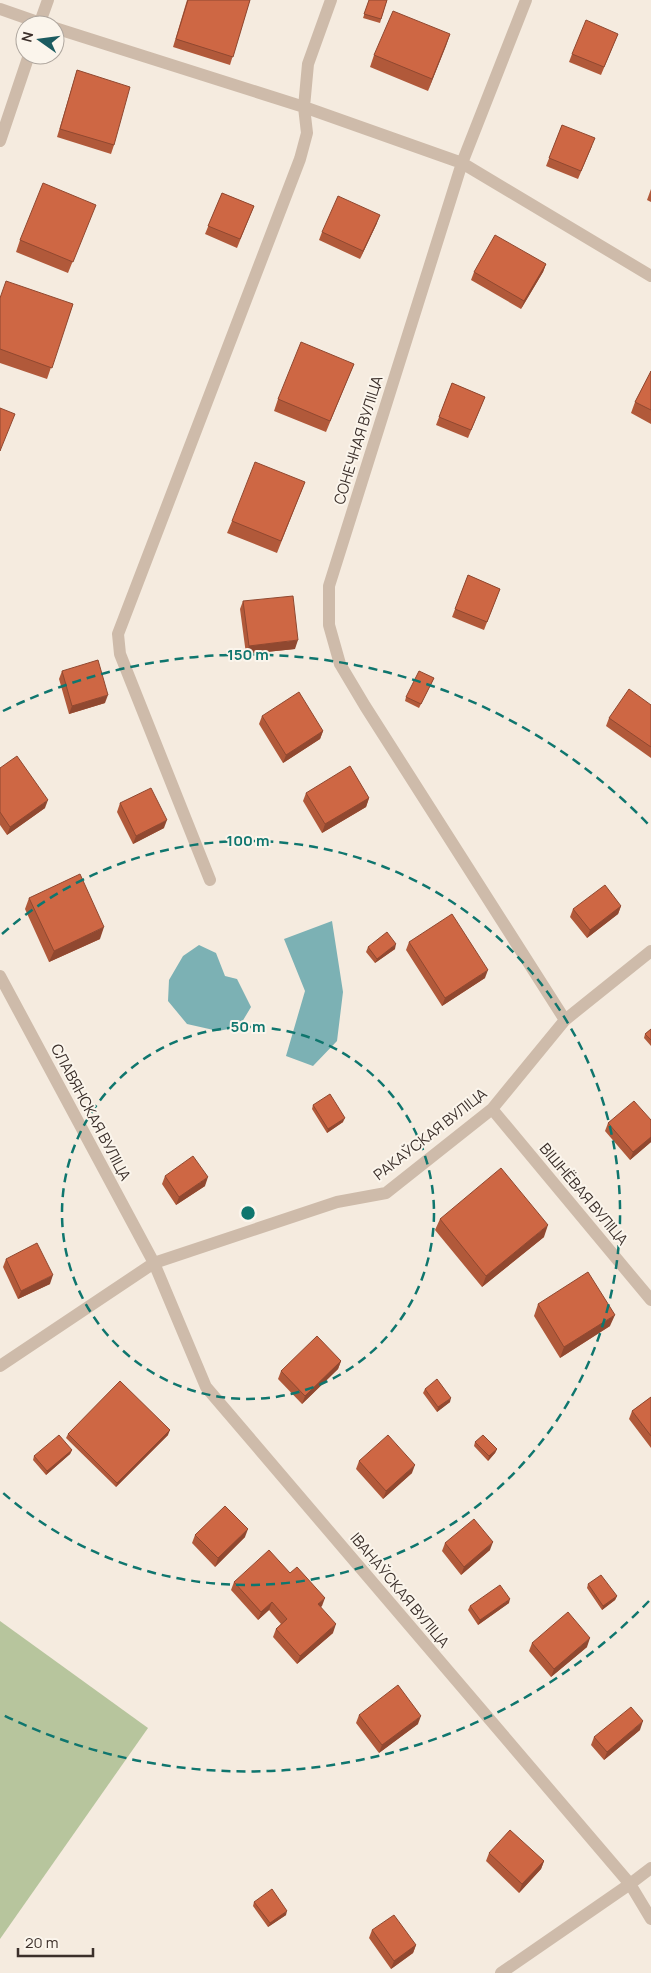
<svg xmlns="http://www.w3.org/2000/svg" width="651" height="1973" viewBox="0 0 651 1973" font-family="Manrope,sans-serif">
	<style>
		.green { fill: #b7c59d }
		.water { fill: #7cb1b4 }
		.lines { fill: none; stroke-linecap: round; stroke-linejoin: round }
		.minor { stroke: #cebbaa; stroke-width: 12 }
		.wall { fill: #b1593a }
		.shaded-wall { fill: #904830 }
		.building { fill: #ce6744; stroke: #904830 }
		.ring { fill: none; stroke: #0f766e; stroke-width: 2.5; stroke-dasharray: 9 6 }
		.labels { text-anchor: middle; dominant-baseline: central; stroke-width: 4; stroke-linejoin: round; paint-order: stroke }
		.street-label { font-size: 15px; fill: #3b2f2a; stroke: #fbf5ec }
		.centre { fill: #0f766e; stroke: #fbf5ec; stroke-width: 2.5 }
		.ring-label { font-size: 15px; text-anchor: middle; font-weight: bold; fill: #0f766e; stroke: #fbf5ec; stroke-width: 4; stroke-linejoin: round; paint-order: stroke }
	</style>
	<rect width="100%" height="100%" fill="#f5ebdf"/>
	<path class="green" d="M0,1621l148,107 -148,211z"/>
	<path class="water" d="M332,921l11,71 -6,49 -24,25 -27,-10 19,-65 -21,-52z
		M199,945l17,8 9,23 12,3 14,28 -12,20 -21,4 -31,-7 -19,-23 1,-21 14,-24z"/>
	<g class="lines">
		<path class="minor" d="M526,0l-64,163 -133,423v39l11,39 25,42 200,314
			M0,9l46,16
			M39,25l9,-25
			M55,28l249,79 158,56 189,113
			M0,141l29,-86
			M210,880l-90,-226 -2,-20 182,-475 7,-26 -3,-26 4,-43 23,-64
			M0,976l154,287 52,124 424,497 21,35
			M492,1109l159,191
			M0,1366l154,-103 183,-61 49,-9 106,-84 73,-89 86,-69
			M501,1973l129,-89 21,-16"/>
	</g>
	<path class="wall" d="M187,0h63l-20,65 -57,-18z
		M369,0h18l-7,23 -17,-5z
		M450,34l-22,57 -58,-24 4,-12z
		M618,34l-17,41 -32,-13 3,-8z
		M77,70l37,75 -3,9 -54,-17z
		M562,125l30,21 -14,33 -32,-13z
		M651,189v13l-4,-2z
		M222,193l32,13 -17,42 -32,-14z
		M91,216l-23,57 -52,-21 4,-12z
		M377,223l-17,36 -41,-19 3,-8z
		M546,264l-3,8 -22,37 -50,-29 3,-8z
		M0,297l73,7 -26,75 -47,-16z
		M354,364l-28,68 -52,-21 4,-12z
		M651,371v53l-20,-11 4,-11z
		M452,383l33,14 -17,41 -32,-13z
		M305,482l-28,71 -50,-20 5,-12z
		M468,575l32,14 -16,41 -32,-13z
		M243,601l52,48 -49,5 -6,-45z
		M62,671l43,32 -36,11 -10,-35z
		M434,678l-15,30 -14,-7 1,-4z
		M651,705v53l-45,-32 3,-8z
		M262,716l61,15 -3,8 -37,24 -24,-39z
		M0,768l45,40 -38,27 -7,-10z
		M306,793l63,5 -3,9 -44,26 -19,-32z
		M120,803l44,25 -31,16 -16,-32z
		M29,898l71,41 -51,23 -24,-53z
		M621,906l-3,8 -31,24 -17,-21 3,-8z
		M409,942l76,36 -43,28 -36,-56z
		M368,947l27,2 -20,14 -9,-11z
		M651,1029v17l-7,-8 1,-4z
		M313,1105l30,17 -16,11 -15,-24z
		M651,1120v22l-21,18 -25,-29 3,-8z
		M165,1176l40,10 -29,19 -14,-21z
		M440,1219l104,18 -62,50 -47,-57z
		M6,1259l44,25 -32,15 -15,-32z
		M538,1304l72,22 -50,32 -26,-42z
		M341,1361l-3,8 -36,35 -24,-25 3,-8z
		M425,1389l25,13 -13,10 -14,-19z
		M651,1397v51l-22,-29 3,-8z
		M68,1434l100,1 -52,52 -50,-49z
		M475,1442l22,7 -2,4 -7,8 -14,-15z
		M72,1450l-2,4 -24,21 -13,-15 1,-4z
		M359,1461l53,12 -29,26 -27,-30z
		M195,1535l50,2 -30,30 -23,-24z
		M445,1543l45,7 -29,25 -19,-24z
		M290,1573l32,33 -2,1 13,26 -36,31 -24,-27 3,-8 5,-5 -12,-14 -11,10 -27,-30 3,-8z
		M588,1584l29,12 -2,4 -13,10 -15,-22z
		M509,1603l-31,22 -10,-15 2,-4z
		M532,1643l55,4 -36,30 -22,-26z
		M359,1715l59,9 -39,29 -23,-30z
		M640,1730l-36,30 -13,-15 3,-8z
		M489,1853l55,8 -3,8 -22,24 -33,-32z
		M254,1902l32,13 -18,12 -15,-21z
		M372,1930l44,15 -3,8 -22,16 -22,-31z"/>
	<path class="shaded-wall" d="M450,34l-4,12 -18,45 4,-12z
		M380,215l-3,8 -17,36 3,-8z
		M546,264l-3,8 -22,37 3,-8z
		M298,640l-3,9 -49,5 3,-8z
		M108,695l-3,8 -36,11 3,-8z
		M323,731l-3,8 -37,24 3,-8z
		M369,798l-3,9 -44,26 3,-9z
		M48,800l-3,8 -38,27 3,-8z
		M167,820l-3,8 -31,16 3,-8z
		M621,906l-3,8 -31,24 3,-8z
		M104,927l-4,12 -51,23 5,-11z
		M396,944l-1,5 -20,14 2,-4z
		M488,970l-3,8 -43,28 3,-8z
		M345,1118l-2,4 -16,11 1,-4z
		M651,1137v5l-21,18 3,-8z
		M208,1177l-3,9 -29,19 3,-8z
		M548,1225l-4,12 -62,50 4,-11z
		M53,1275l-3,9 -32,15 3,-8z
		M615,1315l-5,11 -50,32 4,-11z
		M341,1361l-3,8 -36,35 3,-8z
		M451,1398l-1,4 -13,10 1,-5z
		M170,1430l-2,5 -52,52 1,-4z
		M497,1449l-2,4 -7,8 1,-5z
		M72,1450l-2,4 -24,21 1,-4z
		M415,1465l-3,8 -29,26 3,-8z
		M248,1529l-3,8 -30,30 3,-9z
		M493,1542l-3,8 -29,25 3,-8z
		M617,1596l-2,4 -13,10 1,-4z
		M325,1598l-3,8 -7,6 3,-8z
		M510,1599l-1,4 -31,22 2,-5z
		M272,1602l-3,8 -11,10 3,-8z
		M336,1624l-3,9 -36,31 3,-8z
		M590,1638l-3,9 -36,30 3,-8z
		M421,1716l-3,8 -39,29 3,-8z
		M643,1721l-3,9 -36,30 3,-8z
		M544,1861l-3,8 -22,24 3,-9z
		M287,1911l-1,4 -18,12 2,-4z
		M416,1945l-3,8 -22,16 3,-8z"/>
	<path class="building" d="M188,0h62l-17,57 -57,-18z
		M369,0h18l-6,19 -17,-5z
		M393,11l57,23 -18,45 -58,-24z
		M586,20l32,14 -14,33 -32,-13z
		M77,70l53,17 -16,58 -54,-16z
		M562,125l33,13 -14,33 -32,-13z
		M43,183l53,22 -23,57 -53,-22z
		M222,193l32,13 -14,33 -32,-13z
		M338,196l42,19 -17,36 -41,-19z
		M495,235l51,29 -22,37 -50,-29z
		M6,281l67,23 -21,64 -52,-19v-51z
		M301,342l53,22 -24,57 -52,-22z
		M651,371v39l-16,-8z
		M452,383l33,14 -14,33 -32,-13z
		M0,408l15,6 -15,37z
		M255,462l50,20 -24,59 -49,-20z
		M468,575l32,14 -13,33 -32,-13z
		M293,596l5,44 -49,6 -6,-45z
		M98,660l10,35 -36,11 -10,-35z
		M419,671l15,7 -13,26 -15,-7z
		M629,689l22,16v42l-42,-29z
		M299,692l24,39 -37,24 -24,-39z
		M17,756l31,44 -38,27 -10,-15v-44z
		M350,766l19,32 -44,26 -19,-31z
		M151,788l16,32 -31,16 -16,-33z
		M80,874l24,53 -50,24 -25,-53z
		M605,885l16,21 -31,24 -17,-21z
		M452,914l36,56 -43,28 -36,-56z
		M387,932l9,12 -19,15 -9,-12z
		M651,1029v11l-6,-6z
		M330,1094l15,24 -17,11 -15,-24z
		M634,1101l17,19v17l-18,15 -25,-29z
		M193,1156l15,21 -29,20 -14,-21z
		M501,1168l47,57 -62,51 -46,-57z
		M37,1243l16,32 -32,16 -15,-32z
		M588,1272l27,43 -51,32 -26,-43z
		M317,1336l24,25 -36,35 -24,-25z
		M437,1379l14,19 -13,9 -13,-18z
		M120,1381l50,49 -53,53 -49,-49z
		M651,1397v39l-19,-25z
		M59,1435l13,15 -25,21 -13,-15z
		M388,1435l27,30 -29,26 -27,-30z
		M483,1435l14,14 -8,7 -14,-14z
		M225,1506l23,23 -30,29 -23,-23z
		M474,1519l19,23 -29,25 -19,-24z
		M269,1550l21,23 7,-6 28,31 -7,6 18,20 -36,32 -24,-27 11,-10 -15,-17 -11,10 -27,-30z
		M601,1575l16,21 -14,10 -15,-22z
		M500,1585l10,14 -30,21 -10,-14z
		M568,1612l22,26 -36,31 -22,-26z
		M398,1685l23,31 -39,29 -23,-30z
		M631,1707l12,14 -36,31 -13,-15z
		M510,1830l34,31 -22,23 -33,-31z
		M272,1889l15,22 -17,12 -16,-21z
		M394,1915l22,30 -22,16 -22,-31z"/>
	<g class="ring">
		<circle cx="248" cy="1213" r="186"/>
		<path d="M2 934A372 372 0 1 1 2 1492"/>
		<path d="M649 1601A558 558 0 0 1 3 1715M3 711A558 558 0 0 1 649 825"/>
	</g>
	<g class="labels">
		<g class="street-label">
			<text transform="translate(358 440) rotate(-73)">СОНЕЧНАЯ ВУЛІЦА</text>
			<text transform="translate(91 1112) rotate(62)">СЛАВЯНСКАЯ ВУЛІЦА</text>
			<text transform="translate(430 1134) rotate(-38)">РАКАЎСКАЯ ВУЛІЦА</text>
			<text transform="translate(584 1194) rotate(50)">ВІШНЁВАЯ ВУЛІЦА</text>
			<text transform="translate(400 1590) rotate(50)">ІВАНАЎСКАЯ ВУЛІЦА</text>
		</g>
	</g>
	<circle cx="248" cy="1213" r="8" class="centre"/>
	<g class="ring-label">
		<text x="248" y="660">150 m</text>
		<text x="248" y="846">100 m</text>
		<text x="248" y="1032">50 m</text>
	</g>
	<g transform="translate(40 40) rotate(284)"><circle r="24" fill="#fbf5ec" stroke="#aea69e"/>
	<path d="M0-4L9 19L0 12L-9 19Z" fill="#1b5b60"/>
	<text y="-8" font-size="14" font-weight="bold" text-anchor="middle" fill="#3b2f2a">N</text>
	</g>
	<path d="M18 1948v8h75v-8" fill="none" stroke="#3b2f2a" stroke-width="2.5"/>
	<text x="25" y="1948" font-size="15" fill="#3b2f2a" stroke="#fbf5ec" stroke-width="4" paint-order="stroke">20 m</text>
</svg>
